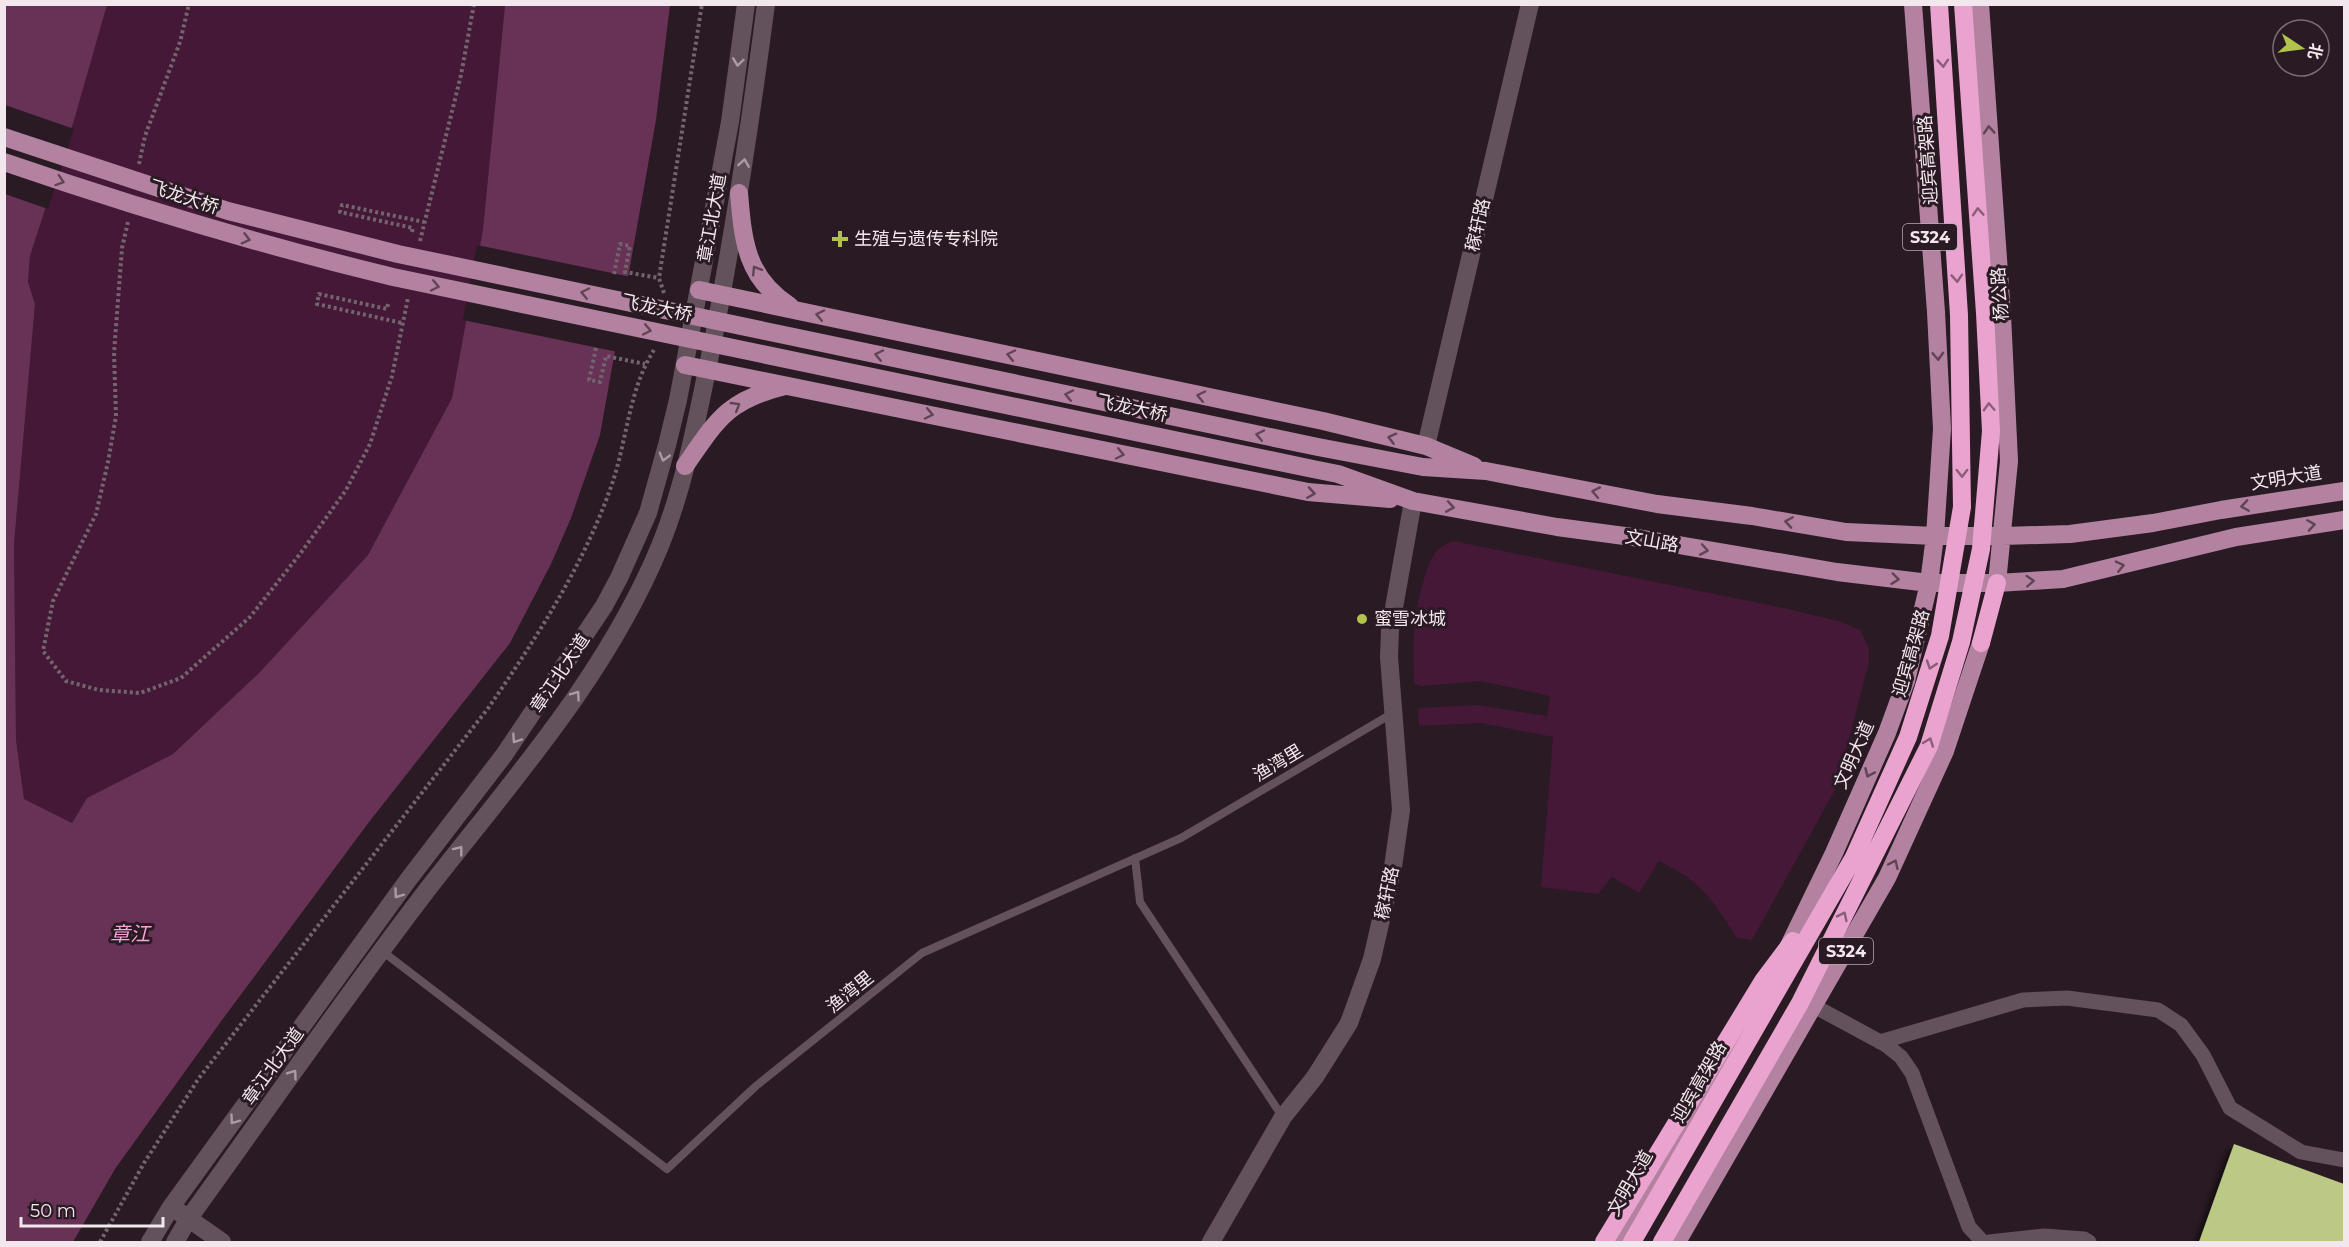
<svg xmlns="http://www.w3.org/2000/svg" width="2349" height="1247" viewBox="0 0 2349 1247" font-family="Montserrat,'Noto Sans SC',sans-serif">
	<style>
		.green { fill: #461837 }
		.water { fill: #673255 }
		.pier { fill: #291a23 }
		.building { fill: #bcc985; filter: url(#shadow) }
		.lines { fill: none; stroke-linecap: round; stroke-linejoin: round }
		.path { stroke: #72656d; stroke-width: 4; stroke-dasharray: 3 3; stroke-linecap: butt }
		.lane { stroke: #63515b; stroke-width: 8 }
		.street { stroke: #63515b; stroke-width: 15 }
		.secondary { stroke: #63515b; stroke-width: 18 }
		.primary { stroke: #b382a0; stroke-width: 18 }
		.highway { stroke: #e9a3ce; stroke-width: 18 }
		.oneway { stroke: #aa9ca4 }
		.oneway2 { stroke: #895e78 }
		.oneway3 { stroke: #604455 }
		.poi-dot { fill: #b2c34c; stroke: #291a23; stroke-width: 2 }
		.labels { text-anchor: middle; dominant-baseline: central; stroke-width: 6; stroke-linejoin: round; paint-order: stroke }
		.shield { fill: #291a23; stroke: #b6aab0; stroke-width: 1.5 }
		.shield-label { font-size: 16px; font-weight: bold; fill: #f2e7ed }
		.street-label { font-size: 18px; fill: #f2e7ed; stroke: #291a23 }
		.poi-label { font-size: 18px; fill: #f2e7ed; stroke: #291a23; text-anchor: start }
		.water-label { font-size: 20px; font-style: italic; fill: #f8a3d8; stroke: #291a23 }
	</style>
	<defs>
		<filter id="shadow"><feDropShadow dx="-5.5" dy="5.5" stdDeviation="3" flood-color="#0009"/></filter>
	</defs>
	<rect width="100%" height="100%" fill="#291a23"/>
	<path class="green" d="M107,5h398l-22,224 -31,169 -84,157 -109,118 -86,81 -86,44 -15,25 -48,-24 -8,-59 -2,-196 21,-240 -7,-22 2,-26 45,-139z
		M1453,541l331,67 58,14 18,8 9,18v14l-32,124 -85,154 -15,-2c-26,-40 -34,-55 -78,-77l-20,32 -27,-16 -14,17 -57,-7 12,-150 -72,-14 -62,3 -1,-18 58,-3 71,11 3,-20 -69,-15 -59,5 -8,-2c-1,-40 -2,-67 10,-105 6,-18 9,-31 29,-38z"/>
	<path class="water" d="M5,5h102l-32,112 -45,139 -2,26 7,22 -21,240 2,196 8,59 48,24 15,-25 86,-44 86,-81 109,-118 84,-157 31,-169 22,-224h165l-14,115 -56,315 -29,83 -20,46 -41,79 -141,179 -147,198 -107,149 -42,73h-68z"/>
	<path class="pier" d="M5,105l69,24 -26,80 -43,-15z
		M477,245l154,32 -13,75 -155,-32z"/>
	<path class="building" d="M2234,1144l110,40v58h-145z"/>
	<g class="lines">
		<path class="path" d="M139,164l6,-28 35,-94 9,-38
			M128,222l-6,26 -8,105 2,63 -8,46 -12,52 -43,87 -10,50 23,30 33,9 41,3 41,-15 69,-61 50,-63 46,-64 24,-46 22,-68 16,-78
			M412,232l1,-4 -73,-16 2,-7 82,17
			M420,241l41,-166 13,-71
			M614,274l6,-30 10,2 -5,26 34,6
			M664,293l-5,-15 43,-274
			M388,304l-1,5 -68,-15 -2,10 85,19
			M596,348l-7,32 11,2 6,-26 39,8
			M100,1242l44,-79 55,-85 290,-371c48,-70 95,-142 123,-223 15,-44 17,-95 42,-134"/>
		<path class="lane" d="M1135,858l5,44 142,214
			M382,951l285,218 89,-83 166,-133 259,-115 212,-125"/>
		<path class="street" d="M1814,1006l72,39 15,12 11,16 57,154 14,15
			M1880,1042l143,-42 44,-2 91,12 23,15 22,30 27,53 71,44 43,8
			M1989,1242l55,-6 40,3 5,3"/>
		<path class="secondary" d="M1426,446l104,-442
			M179,1212l43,30
			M150,1242l21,-35 237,-327 96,-125 100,-149 15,-28 29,-65 19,-68 11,-45 52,-278 16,-118
			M175,1242l14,-24c78,-108 154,-218 235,-324 86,-111 182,-217 236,-348 26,-64 38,-133 52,-200 22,-114 39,-227 54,-342
			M1211,1242l72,-125 32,-40 34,-54 23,-64 21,-92 8,-57 -12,-153 1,-27 23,-129"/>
		<path class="primary" d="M1980,4l22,311 7,146 -12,122
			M4,137l224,74 170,43 920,193 105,20 63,4 171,33 95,12 94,16 89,4h68l67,-2 83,-11 68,-13 123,-19
			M4,162c128,44 257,83 389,115l920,192 25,5 75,27 144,26 75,10 205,35 92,11h68l66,-4 173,-42 108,-17
			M739,193c4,48 7,85 51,113
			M699,290l624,131 103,25 48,20
			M685,365l623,127 82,7
			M685,466c32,-46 42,-66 100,-80
			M1785,954l49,-101 53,-120 19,-52 23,-98 6,-47 7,-107 -6,-117 -23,-308
			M1620,1242l125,-214
			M1677,1242l210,-364 58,-127 36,-108"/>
		<path class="highway" d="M1981,643l16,-60
			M1604,1242l159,-261 30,-40
			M1632,1242l222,-385 54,-120 32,-101 22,-129 -3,-192 -20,-311
			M1662,1242l138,-239 129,-257 32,-104 20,-93 10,-118 -6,-118 -22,-309"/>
	</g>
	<defs><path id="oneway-chevron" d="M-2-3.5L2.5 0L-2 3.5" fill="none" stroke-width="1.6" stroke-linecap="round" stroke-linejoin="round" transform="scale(1.5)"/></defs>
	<g class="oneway">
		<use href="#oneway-chevron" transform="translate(738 62) rotate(98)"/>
		<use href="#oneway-chevron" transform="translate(744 163) rotate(-81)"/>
		<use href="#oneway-chevron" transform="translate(664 457) rotate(106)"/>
		<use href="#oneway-chevron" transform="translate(576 695) rotate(-55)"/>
		<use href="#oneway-chevron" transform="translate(516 739) rotate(124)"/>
		<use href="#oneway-chevron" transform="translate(459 850) rotate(-52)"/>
		<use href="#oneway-chevron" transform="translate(398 894) rotate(126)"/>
		<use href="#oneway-chevron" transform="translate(293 1074) rotate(-54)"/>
		<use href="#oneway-chevron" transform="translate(234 1120) rotate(126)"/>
	</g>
	<g class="oneway2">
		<use href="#oneway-chevron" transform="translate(1943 63) rotate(86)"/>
		<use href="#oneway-chevron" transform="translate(1978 212) rotate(-94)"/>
		<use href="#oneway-chevron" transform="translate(1957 278) rotate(86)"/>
		<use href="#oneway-chevron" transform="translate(1989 407) rotate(-93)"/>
		<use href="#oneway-chevron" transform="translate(1962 473) rotate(89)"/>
		<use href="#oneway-chevron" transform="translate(1931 665) rotate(108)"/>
		<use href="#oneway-chevron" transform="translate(1929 742) rotate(-70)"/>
		<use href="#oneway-chevron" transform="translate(1843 916) rotate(-64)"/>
	</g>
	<g class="oneway3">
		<use href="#oneway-chevron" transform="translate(1989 130) rotate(-94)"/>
		<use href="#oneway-chevron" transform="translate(60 181) rotate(18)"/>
		<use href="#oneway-chevron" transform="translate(246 239) rotate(15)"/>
		<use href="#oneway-chevron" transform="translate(756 270) rotate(-122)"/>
		<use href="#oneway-chevron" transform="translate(435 286) rotate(12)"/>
		<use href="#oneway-chevron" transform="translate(585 293) rotate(-168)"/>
		<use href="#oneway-chevron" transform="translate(820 315) rotate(-168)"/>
		<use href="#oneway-chevron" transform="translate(647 330) rotate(12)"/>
		<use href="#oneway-chevron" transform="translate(879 355) rotate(-168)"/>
		<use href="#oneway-chevron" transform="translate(1011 355) rotate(-168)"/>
		<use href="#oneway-chevron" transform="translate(1938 356) rotate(87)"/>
		<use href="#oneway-chevron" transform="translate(1069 395) rotate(-168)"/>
		<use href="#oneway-chevron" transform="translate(1201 396) rotate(-168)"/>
		<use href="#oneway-chevron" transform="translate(736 406) rotate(-31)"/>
		<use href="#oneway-chevron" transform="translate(929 414) rotate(12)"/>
		<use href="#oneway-chevron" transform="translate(1260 435) rotate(-168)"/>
		<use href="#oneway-chevron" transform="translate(1392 438) rotate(-166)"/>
		<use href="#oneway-chevron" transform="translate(1120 454) rotate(12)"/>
		<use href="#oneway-chevron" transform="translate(1596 492) rotate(-169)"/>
		<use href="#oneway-chevron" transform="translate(1311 493) rotate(9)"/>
		<use href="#oneway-chevron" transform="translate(2245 506) rotate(171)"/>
		<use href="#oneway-chevron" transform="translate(1450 507) rotate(10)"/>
		<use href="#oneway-chevron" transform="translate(1789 522) rotate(-171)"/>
		<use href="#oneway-chevron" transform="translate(2311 525) rotate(-9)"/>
		<use href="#oneway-chevron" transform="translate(1704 550) rotate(10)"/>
		<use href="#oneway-chevron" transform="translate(2120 566) rotate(-13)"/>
		<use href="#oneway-chevron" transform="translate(1895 579) rotate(7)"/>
		<use href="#oneway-chevron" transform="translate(2030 581) rotate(-3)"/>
		<use href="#oneway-chevron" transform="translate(1869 773) rotate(114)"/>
		<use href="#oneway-chevron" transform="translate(1894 864) rotate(-65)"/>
	</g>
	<g class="poi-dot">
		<path d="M837 230h6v6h6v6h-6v6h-6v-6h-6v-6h6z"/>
		<circle cx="1362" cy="619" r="6"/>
	</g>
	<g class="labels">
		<g class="shield">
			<rect x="1903" y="224" width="54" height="26" rx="4.5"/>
			<rect x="1819" y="938" width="54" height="26" rx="4.5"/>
		</g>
		<g class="shield-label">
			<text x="1930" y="237">S324</text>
			<text x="1846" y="951">S324</text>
		</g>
		<g class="street-label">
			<text transform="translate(1928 160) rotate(-94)">迎宾高架路</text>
			<text transform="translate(184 197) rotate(18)">飞龙大桥</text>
			<text transform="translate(712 218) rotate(-80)">章江北大道</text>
			<text transform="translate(1478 225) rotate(-77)">稼轩路</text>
			<text transform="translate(2000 294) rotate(-94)">杨公路</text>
			<text transform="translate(657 308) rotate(12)">飞龙大桥</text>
			<text transform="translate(1132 408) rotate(12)">飞龙大桥</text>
			<text transform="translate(2286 478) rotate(-9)">文明大道</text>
			<text transform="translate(1652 541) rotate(10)">文山路</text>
			<text transform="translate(1911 653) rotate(-74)">迎宾高架路</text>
			<text transform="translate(560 673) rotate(-56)">章江北大道</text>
			<text transform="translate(1854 755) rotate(-66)">文明大道</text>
			<text transform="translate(1278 763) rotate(-31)">渔湾里</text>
			<text transform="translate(1387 893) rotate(-78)">稼轩路</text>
			<text transform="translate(850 992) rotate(-39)">渔湾里</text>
			<text transform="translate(273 1066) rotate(-54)">章江北大道</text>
			<text transform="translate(1699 1082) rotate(-60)">迎宾高架路</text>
			<text transform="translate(1630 1183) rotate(-60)">文明大道</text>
		</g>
		<g class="poi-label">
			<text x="854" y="239">生殖与遗传专科院</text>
			<text x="1374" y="619">蜜雪冰城</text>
		</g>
		<g class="water-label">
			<text x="130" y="934">章江</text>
		</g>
	</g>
	<rect width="2349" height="1247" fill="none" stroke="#f2e7ed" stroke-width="12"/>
	<g transform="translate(2301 48) rotate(103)"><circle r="28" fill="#291a23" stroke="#796c74" stroke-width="1.5"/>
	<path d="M0-4.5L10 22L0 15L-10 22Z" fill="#b2c34c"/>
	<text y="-9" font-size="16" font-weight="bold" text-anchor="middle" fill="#f2e7ed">北</text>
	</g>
	<path d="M21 1217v9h142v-9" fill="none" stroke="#f2e7ed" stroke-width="3"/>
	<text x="30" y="1217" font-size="18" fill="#f2e7ed" stroke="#291a23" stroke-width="4.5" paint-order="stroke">50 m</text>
</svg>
